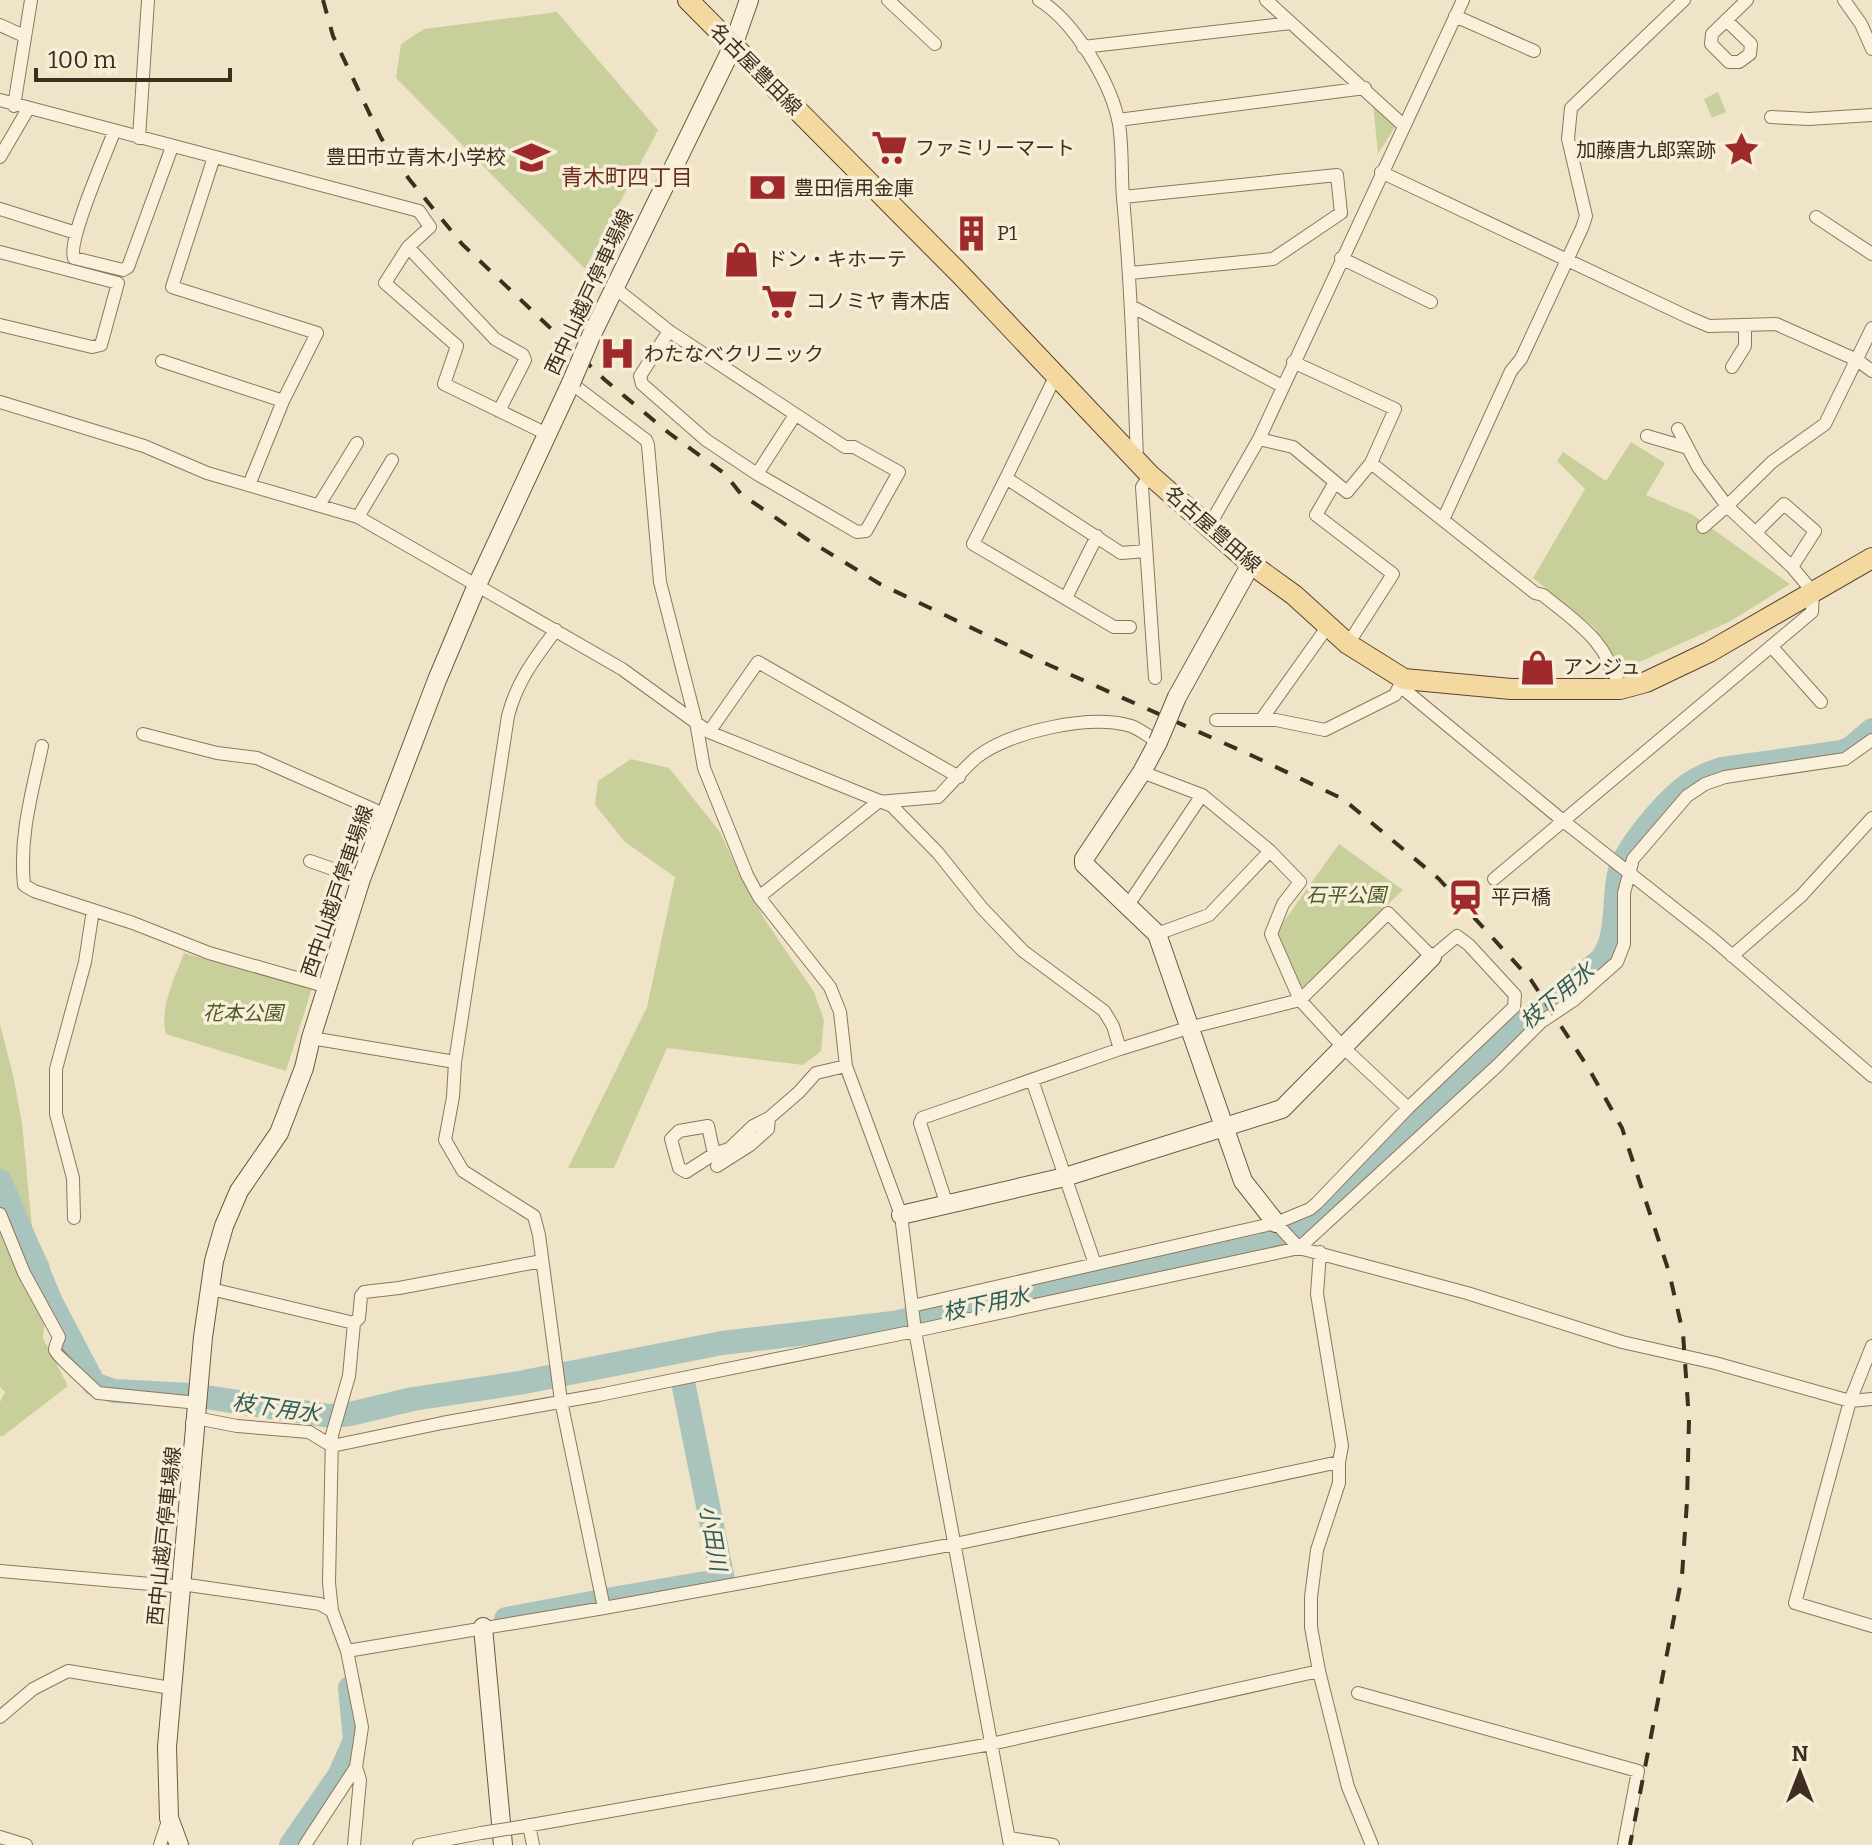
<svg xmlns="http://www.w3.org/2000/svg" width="1872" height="1845" viewBox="0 0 1872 1845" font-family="Bitter,'Noto Sans JP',serif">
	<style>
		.green { fill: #c9cf9b }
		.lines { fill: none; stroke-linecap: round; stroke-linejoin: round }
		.river { stroke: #a9c4bc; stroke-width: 24 }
		.street-casing { stroke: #8d765c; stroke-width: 14 }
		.secondary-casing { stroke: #6f573f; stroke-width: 20 }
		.primary-casing { stroke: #5b4430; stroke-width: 22 }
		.street { stroke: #faf1dc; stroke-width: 12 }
		.secondary { stroke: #faf1dc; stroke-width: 18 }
		.primary { stroke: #f3d9a0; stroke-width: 20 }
		.rail { stroke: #3d2e20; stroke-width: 4; stroke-dasharray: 14 14; stroke-linecap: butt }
		.street-bridge-casing { stroke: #8d765c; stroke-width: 14; stroke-linecap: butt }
		.secondary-bridge-casing { stroke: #6f573f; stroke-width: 20; stroke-linecap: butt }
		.street-bridge { stroke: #faf1dc; stroke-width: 12 }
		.secondary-bridge { stroke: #faf1dc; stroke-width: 18 }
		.labels { text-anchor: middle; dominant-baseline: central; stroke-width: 7; stroke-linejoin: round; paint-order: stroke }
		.street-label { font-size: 20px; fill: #3d2e20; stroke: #f7eed8 }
		.poi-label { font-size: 20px; fill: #3d2e20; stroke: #f7eed8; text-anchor: start }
		.park-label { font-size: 20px; font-style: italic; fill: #4d5a26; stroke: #f7eed8 }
		.neighbourhood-label { font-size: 22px; fill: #6b2e1e; stroke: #f7eed8 }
		.water-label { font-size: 22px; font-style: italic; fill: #2f5d5a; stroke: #f7eed8 }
	</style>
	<rect width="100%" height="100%" fill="#f0e4c8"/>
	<path class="green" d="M557,12l101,118 -73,139 -189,-191 5,-34 23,-15z
		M1718,92l8,20 -14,6 -8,-19z
		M1373,104l23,21 -18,29z
		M1631,442l34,21 -19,32 47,20 97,69 -59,37 -127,57 -8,-49 -63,-51 52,-89 -28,-28 6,-9 43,29z
		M631,759l38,9 51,64 19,41 26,47 49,72 10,28 -3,31 -18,14 -136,-17 -53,120h-46l79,-161 28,-130 -50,-35 -30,-37 3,-24z
		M1339,844l64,46 -102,99 -24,-58z
		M184,953l128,35 -26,83 -120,-37c-7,-27 9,-56 18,-81z
		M0,1024l13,51 9,48 10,105 18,37 -7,73 25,48 -65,50h-3v-34l5,-10 -5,-5z"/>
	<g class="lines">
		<path class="river" d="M0,1181l51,121 43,82 20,7 78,4 138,21 20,-2 63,-15 106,-16 203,-40 171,-20 369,-77 39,-15 23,-13 158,-160 120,-99c17,-23 11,-58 17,-85 6,-26 47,-73 69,-89 10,-7 21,-12 34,-16l120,-17 9,-4 21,-18
			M612,1599l111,-19 -39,-193
			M506,1619l91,-17
			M291,1845l48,-69 16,-36 -5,-52"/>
		<defs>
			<path id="street" d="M888,0l47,44
				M1039,0c35,21 70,80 79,119 5,22 3,56 5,79 8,87 11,175 14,262
				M1266,0l137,125
				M1844,0l17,24 11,25
				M1455,16l79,35
				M1726,20l25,24 -1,10 -11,8h-10l-18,-18 1,-10 35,-34
				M0,25l24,11
				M1083,47l208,-24
				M0,100l419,111 11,16 -22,20 -23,36 72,63 -13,38 103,50
				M14,106l17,-106
				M1771,117l38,2 63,-4
				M1118,120l247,-32
				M114,132c-8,22 -47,108 -40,126l49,12 5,-3 44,-120
				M139,138l9,-138
				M0,157l28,-48
				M214,157l-42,130 145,46 -34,68 -34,84
				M1381,172l309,146 19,8 67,-2 81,36 15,11
				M1123,197l214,-22 4,38 -68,46 -143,14
				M0,209l76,24
				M1816,217l56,37
				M408,247l87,92 28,16 2,5 -26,51
				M0,252l118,31 -17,62 -9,2 -92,-22
				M1341,258l90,44
				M615,288l54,43 176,116h9l45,25 -33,59 -9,1 -100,-58 38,-59
				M1131,306l151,80
				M669,331l-29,45 2,8 64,56 51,34
				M162,361l121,40
				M1732,367l13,-21v-20
				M1055,377l-49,101 115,75 25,-2
				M571,383l75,57 2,5 12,137 36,140 8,46 43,107 12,22 71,90 10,25 6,54 55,149 14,116 95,514
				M0,402l144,44 63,27 151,44 264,152 87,63 183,74 46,47 44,55 41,43 81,60 9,15 7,23
				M1678,429l20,38 29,39 -24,21
				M1647,436l41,12
				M1259,439l34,8 54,45 24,-29 24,-54 -102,-47
				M1371,463l72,57 68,-149 10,-12 61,-131 4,-12 -18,-77 3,-31 113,-108
				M1150,475l-8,12 13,191
				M1006,478l-33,66 141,83h16
				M1334,484l-18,31 77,59 -45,70
				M319,505l38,-62
				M358,517l34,-57
				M1443,520l92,73 8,2c37,30 62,44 77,94
				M1209,526l50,-87 204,-439
				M1756,532l28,-28 31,27 -23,36
				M1066,598l31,-62
				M556,630c-21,28 -39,51 -48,86l-53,346 -2,35 -8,43 18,31 71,45 5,19 22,166 43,207
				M1771,646l50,56
				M1400,686l162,134 151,119 159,137
				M1216,720h60l49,10 70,-35 7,-14
				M1261,720l67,-94
				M709,732l49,-70 201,115
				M143,734l74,19 40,5 129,57
				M42,746c-10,47 -23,90 -18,139l10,6 99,32 76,30 119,34
				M1142,772l60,23 68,56 -61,64 -52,19
				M1270,851l30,31 -17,22 -12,30 29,66 44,48 64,60
				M310,861l51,18
				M1494,879l318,-267 1,-20 -21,-25 -65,-61 45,-44 53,-38 47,-96
				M759,897l119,-95 60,-5c12,-12 26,-29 39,-40 34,-26 113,-43 154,-31 9,3 18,11 27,16
				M1128,905l74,-110
				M1732,956l69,-60 71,-78
				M311,1038l144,24
				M1032,1080l63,184
				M714,1154l-28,18 -7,-4 -8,-29 8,-8 29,-5 6,28 15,-5 24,-23 16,-8 30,-26 17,-19 30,-7
				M717,1166l33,-21 18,-16 1,-11
				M0,1214l24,59 35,64c-1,4 -4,8 -4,13 0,4 36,36 43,43l100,10
				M74,1218l-1,-40 -17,-64v-45l29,-107 8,-52
				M1276,1223l23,25
				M1299,1248l198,-182 44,-44 33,-22 43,-38 7,-18v-51l9,-34 54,-63 18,-12 20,-7 120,-18 27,-19
				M1320,1252l-3,42 25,152 -3,16v21l-22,67 -6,47v30l8,44 29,116 24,58
				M211,1289l143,34
				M912,1306l364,-83 34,-14 7,-6 91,-95 106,-101 1,-12 -46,-50 -12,-9 -25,21 -44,-44 -88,87 -112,28 -68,21 -198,69 -2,5 27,82
				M1872,1346l-22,55 -55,202 77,23
				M192,1423l4,-5 41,8 72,6 23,14 110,-23 157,-28 316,-64 384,-83 168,45 155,49 93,21 135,38 22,-2
				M0,1571l174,15 7,-2 139,20 12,7
				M347,1651l257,-43 351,-64 384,-82
				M1358,1693l280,78 -14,74
				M0,1717l33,-28 35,-18 103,17
				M529,1825l4,20
				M520,1827l471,-83 328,-73
				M0,1837l26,8
				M1010,1838l43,7
				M160,1845l9,-27
				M305,1845l51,-78 6,-40 -15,-76 -15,-40 -3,-28 3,-148 17,-59 5,-53 5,-5 2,-22 3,-4 35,-4 143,-27
				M354,1845l6,-65 -4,-13
				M419,1845l62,-12"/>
			<path id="secondary" d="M591,336l142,-290 16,-46
				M1177,697l74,-133
				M1158,742l-16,30 -58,87v5l73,70 86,247 33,42
				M901,1215l164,-38 217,-68 150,-152
				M483,1627l20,218
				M179,1845l-10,-27 -2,-71 36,-410 11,-76 10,-35 15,-35 40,-58 25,-65 7,-30 50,-159 76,-199 40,-95 94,-202"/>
			<path id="primary" d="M688,0l273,275 189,200 101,89 43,31 54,49 56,35 107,10h109l26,-7 63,-30 163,-94"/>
		</defs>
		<use href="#street" class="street-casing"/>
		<use href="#secondary" class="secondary-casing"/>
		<use href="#primary" class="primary-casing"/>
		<use href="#street" class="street"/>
		<use href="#secondary" class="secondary"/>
		<use href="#primary" class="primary"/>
		<path class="rail" d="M323,0l10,36 48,102 28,41 53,65 143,136 64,53 56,41 16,20 67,46 72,44 169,81 206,92 88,42 96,80 92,101 58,89 33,59 47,144 14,61 6,87 -2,81 -5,75 -52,269"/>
		<defs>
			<path id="street-bridge" d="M481,1833l39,-6"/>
			<path id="secondary-bridge" d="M571,383l20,-47
				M1158,742l19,-45"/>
		</defs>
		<use href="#street-bridge" class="street-bridge-casing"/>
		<use href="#secondary-bridge" class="secondary-bridge-casing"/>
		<use href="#street-bridge" class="street-bridge"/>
		<use href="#secondary-bridge" class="secondary-bridge"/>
	</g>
	<defs>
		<symbol id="supermarket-bare" viewBox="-9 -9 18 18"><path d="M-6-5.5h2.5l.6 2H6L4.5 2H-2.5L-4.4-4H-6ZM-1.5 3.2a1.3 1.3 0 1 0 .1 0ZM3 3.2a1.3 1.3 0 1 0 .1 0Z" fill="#9e2a2b" stroke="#f7eed8" stroke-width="2.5" paint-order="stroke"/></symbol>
		<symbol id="sight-bare" viewBox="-9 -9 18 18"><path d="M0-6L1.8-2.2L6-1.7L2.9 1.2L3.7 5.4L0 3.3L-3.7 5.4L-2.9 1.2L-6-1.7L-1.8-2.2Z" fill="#9e2a2b" stroke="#f7eed8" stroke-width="2.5" paint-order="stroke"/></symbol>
		<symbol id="school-bare" viewBox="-9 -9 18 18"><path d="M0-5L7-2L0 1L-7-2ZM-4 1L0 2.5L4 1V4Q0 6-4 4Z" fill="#9e2a2b" stroke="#f7eed8" stroke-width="2.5" paint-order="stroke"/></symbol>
		<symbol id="bank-bare" viewBox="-9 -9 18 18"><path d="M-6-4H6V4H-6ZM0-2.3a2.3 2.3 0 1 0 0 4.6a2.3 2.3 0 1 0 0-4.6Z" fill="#9e2a2b" stroke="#f7eed8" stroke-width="2.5" paint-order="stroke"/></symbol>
		<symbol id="building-bare" viewBox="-9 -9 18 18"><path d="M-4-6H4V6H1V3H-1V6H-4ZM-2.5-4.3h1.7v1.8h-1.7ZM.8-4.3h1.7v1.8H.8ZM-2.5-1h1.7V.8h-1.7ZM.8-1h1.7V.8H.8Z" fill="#9e2a2b" stroke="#f7eed8" stroke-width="2.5" paint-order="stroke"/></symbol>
		<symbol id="shop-bare" viewBox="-9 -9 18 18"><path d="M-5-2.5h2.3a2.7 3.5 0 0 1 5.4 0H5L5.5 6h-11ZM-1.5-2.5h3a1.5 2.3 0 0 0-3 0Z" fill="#9e2a2b" stroke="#f7eed8" stroke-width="2.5" paint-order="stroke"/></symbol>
		<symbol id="hospital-bare" viewBox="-9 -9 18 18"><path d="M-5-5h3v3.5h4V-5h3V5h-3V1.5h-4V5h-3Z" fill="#9e2a2b" stroke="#f7eed8" stroke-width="2.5" paint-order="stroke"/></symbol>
		<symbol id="station-bare" viewBox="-9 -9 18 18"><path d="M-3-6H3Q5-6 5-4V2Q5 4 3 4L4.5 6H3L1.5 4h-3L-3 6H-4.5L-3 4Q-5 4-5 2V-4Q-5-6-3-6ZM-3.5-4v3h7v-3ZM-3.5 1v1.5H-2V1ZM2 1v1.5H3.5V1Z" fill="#9e2a2b" stroke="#f7eed8" stroke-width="2.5" paint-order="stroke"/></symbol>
	</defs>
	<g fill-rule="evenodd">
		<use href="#supermarket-bare" x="864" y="122" width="51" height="51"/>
		<use href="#sight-bare" x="1716" y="124" width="51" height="51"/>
		<use href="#school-bare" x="506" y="132" width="51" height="51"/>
		<use href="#bank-bare" x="742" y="162" width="51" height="51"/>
		<use href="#building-bare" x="946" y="208" width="51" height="51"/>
		<use href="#shop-bare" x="716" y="234" width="51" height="51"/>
		<use href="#supermarket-bare" x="754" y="276" width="51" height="51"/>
		<use href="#hospital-bare" x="592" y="328" width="51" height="51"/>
		<use href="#shop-bare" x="1512" y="642" width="51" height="51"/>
		<use href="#station-bare" x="1440" y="872" width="51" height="51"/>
	</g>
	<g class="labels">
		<g class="street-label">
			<text transform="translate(756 69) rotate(45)">名古屋豊田線</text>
			<text transform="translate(589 292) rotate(-65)">西中山越戸停車場線</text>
			<text transform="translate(1213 529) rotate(41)">名古屋豊田線</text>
			<text transform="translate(337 891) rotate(-71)">西中山越戸停車場線</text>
			<text transform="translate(164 1536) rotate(-84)">西中山越戸停車場線</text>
		</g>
		<g class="poi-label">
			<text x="915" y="148">ファミリーマート</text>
			<text x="1716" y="150" text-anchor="end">加藤唐九郎窯跡</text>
			<text x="506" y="157" text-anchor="end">豊田市立青木小学校</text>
			<text x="794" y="188">豊田信用金庫</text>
			<text x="997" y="233">P1</text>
			<text x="767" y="259">ドン・キホーテ</text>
			<text x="806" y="301">コノミヤ 青木店</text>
			<text x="644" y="354">わたなべクリニック</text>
			<text x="1563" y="667">アンジュ</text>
			<text x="1491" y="897">平戸橋</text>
		</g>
		<g class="park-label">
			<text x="1346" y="895">石平公園</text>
			<text x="243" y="1013">花本公園</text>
		</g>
		<g class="neighbourhood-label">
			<text x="627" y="177">青木町四丁目</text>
		</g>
		<g class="water-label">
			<text transform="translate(1557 996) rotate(-40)">枝下用水</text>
			<text transform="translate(986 1304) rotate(-12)">枝下用水</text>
			<text transform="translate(276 1408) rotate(8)">枝下用水</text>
			<text transform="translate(713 1538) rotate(80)">小田川</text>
		</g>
	</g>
	<g transform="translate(1800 1773)" stroke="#f7eed8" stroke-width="6" paint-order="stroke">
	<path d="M0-6L14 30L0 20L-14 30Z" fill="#3d2e20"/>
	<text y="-12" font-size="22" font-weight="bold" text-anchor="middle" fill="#3d2e20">N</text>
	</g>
	<path d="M36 68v12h194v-12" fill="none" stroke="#3d2e20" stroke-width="4"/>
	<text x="48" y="68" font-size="24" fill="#3d2e20" stroke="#f7eed8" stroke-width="6" paint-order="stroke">100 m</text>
</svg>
